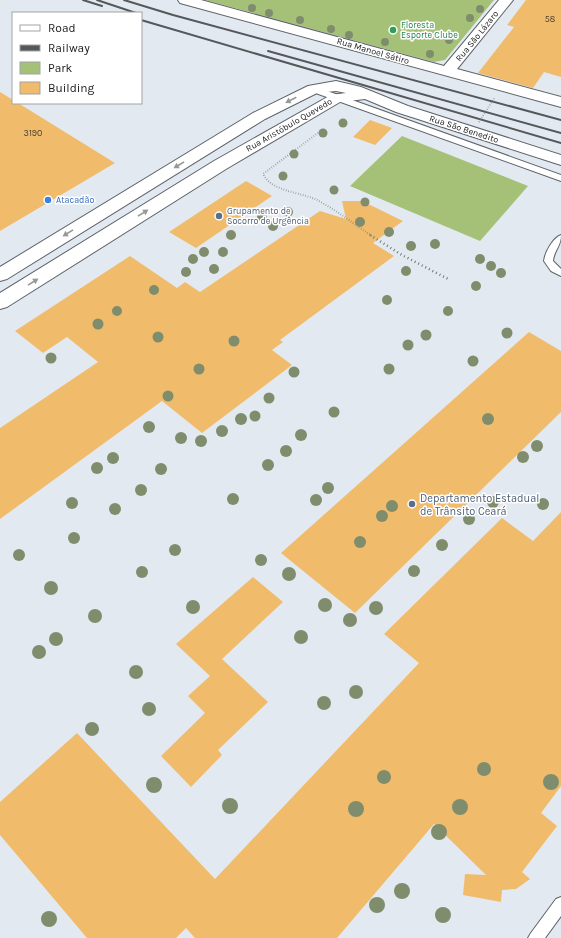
<svg xmlns="http://www.w3.org/2000/svg" width="561" height="938" viewBox="0 0 561 938" font-family="Karla,sans-serif">
	<style>
		.green { fill: #a5c178 }
		.building { fill: #f0bc6c }
		.lines { fill: none; stroke-linecap: round; stroke-linejoin: round }
		.service-casing { stroke: #5e6369; stroke-width: 2 }
		.minor-casing { stroke: #5e6369; stroke-width: 2 }
		.path-far1 { stroke: #73777b; stroke-width: 2; stroke-dasharray: 0.5 2; stroke-linecap: butt }
		.path { stroke: #73777b; stroke-width: 2.5; stroke-dasharray: 1 3; stroke-linecap: butt }
		.service { fill: #fff; fill-rule: evenodd }
		.minor { fill: #fff; fill-rule: evenodd }
		.rail { stroke: #55585b; stroke-width: 2 }
		.path-bridge { stroke: #73777b; stroke-width: 2; stroke-dasharray: 0.5 2; stroke-linecap: butt }
		.tree { fill: #808d6d }
		.oneway { fill: #979898 }
		.leisure-dot { fill: #2e9e5b; stroke: #fff; stroke-width: 1.5 }
		.shop-dot { fill: #3f7fe0; stroke: #fff; stroke-width: 1.5 }
		.service-dot { fill: #5c6f8a; stroke: #fff; stroke-width: 1.5 }
		.labels { text-anchor: middle; dominant-baseline: central; stroke-width: 3; stroke-linejoin: round; paint-order: stroke }
		.number-label { font-size: 9px; fill: #4d422f }
		.far-leisure-label { font-size: 9px; fill: #27864d; stroke: #fff; text-anchor: start }
		.far-street-label { font-size: 9px; fill: #17191b; stroke: #fff }
		.far-shop-label { font-size: 9px; fill: #366cbe; stroke: #fff; text-anchor: start }
		.far-service-label { font-size: 9px; fill: #4e5e75; stroke: #fff; text-anchor: start }
		.service-label { font-size: 11px; fill: #4e5e75; stroke: #fff; text-anchor: start }
	</style>
	<rect width="100%" height="100%" fill="#e3e9f0"/>
	<path class="green" d="M205,0h289l-49,60 -11,2z
		M402,136l126,50 -48,55 -130,-55z"/>
	<path class="building" d="M526,0h35v77l-17,-5 -11,16 -55,-15 36,-46 -7,-2z
		M0,92l13,8v3h5l97,60 -115,68z
		M370,120l22,8 -17,17 -22,-8z
		M246,181l26,15 -76,52 -27,-16z
		M342,201h20l41,20 -30,22 21,13 -114,84 3,2 -11,8 20,15 -90,68 -40,-32 -162,118v-91l98,-66 -31,-25 -24,16 -28,-22 115,-75 47,32 8,-6 15,10 120,-81 26,8z
		M529,332l32,19v61l-206,201 -74,-60z
		M561,512v274l-20,27 16,13 -35,46 8,7 -14,10 -14,1 -1,12 -38,-7 2,-21 21,1 -52,-51 -97,114h-142l-9,-10 -10,10h-89l-87,-103v-33l77,-69 138,146 204,-216 -35,-29 118,-116 31,23z
		M253,577l30,25 -61,57 46,43 -50,48 4,5 -31,32 -30,-31 44,-43 -17,-17 22,-20 -34,-32z"/>
	<g class="lines">
		<defs>
			<path id="service" d="M310,87h6l245,88v6l-251,-90z
				M561,235c0,12 -7,15 -8,26l8,8v7l-10,-5 -7,-10c1,-9 9,-23 17,-26z
				M561,897v19l-16,22h-17l3,-5 25,-34z"/>
			<path id="minor" d="M178,0h23l243,66 55,-66h14l-56,69 104,28v10l-381,-104z
				M336,81l25,6 47,19 153,49v10l-165,-53 -31,-13 -25,3 -114,67 -219,138 -7,2v-16l214,-132 117,-66 15,-2 -10,-2 -19,2 -52,26 -258,160 -7,2v-14l253,-154 55,-27z"/>
		</defs>
		<use href="#service" class="service-casing"/>
		<use href="#minor" class="minor-casing"/>
		<path class="path-far1" d="M322,130l-59,44c9,18 38,18 54,26 19,10 37,24 55,36"/>
		<path class="path" d="M370,235l32,20 48,25"/>
		<use href="#service" class="service"/>
		<use href="#minor" class="minor"/>
		<path class="rail" d="M83,0l19,6
			M97,0l39,13
			M124,0l49,15 388,105
			M141,20l420,123
			M268,51l293,82"/>
		<path class="path-bridge" d="M479,122l16,-25"/>
	</g>
	<g class="tree">
		<circle cx="252" cy="8" r="4"/>
		<circle cx="480" cy="9" r="4"/>
		<circle cx="269" cy="13" r="4"/>
		<circle cx="470" cy="18" r="4"/>
		<circle cx="300" cy="20" r="4"/>
		<circle cx="331" cy="29" r="4"/>
		<circle cx="349" cy="35" r="4"/>
		<circle cx="449" cy="40" r="4"/>
		<circle cx="385" cy="42" r="4"/>
		<circle cx="430" cy="54" r="4"/>
		<circle cx="343" cy="123" r="4.5"/>
		<circle cx="323" cy="133" r="4.5"/>
		<circle cx="294" cy="154" r="4.5"/>
		<circle cx="283" cy="176" r="4.5"/>
		<circle cx="334" cy="190" r="4.5"/>
		<circle cx="365" cy="202" r="4.5"/>
		<circle cx="288" cy="212" r="5"/>
		<circle cx="262" cy="217" r="5"/>
		<circle cx="360" cy="222" r="5"/>
		<circle cx="273" cy="226" r="5"/>
		<circle cx="389" cy="232" r="5"/>
		<circle cx="231" cy="235" r="5"/>
		<circle cx="435" cy="244" r="5"/>
		<circle cx="411" cy="246" r="5"/>
		<circle cx="204" cy="252" r="5"/>
		<circle cx="223" cy="252" r="5"/>
		<circle cx="193" cy="259" r="5"/>
		<circle cx="480" cy="259" r="5"/>
		<circle cx="491" cy="266" r="5"/>
		<circle cx="214" cy="269" r="5"/>
		<circle cx="406" cy="271" r="5"/>
		<circle cx="186" cy="272" r="5"/>
		<circle cx="501" cy="273" r="5"/>
		<circle cx="476" cy="286" r="5"/>
		<circle cx="154" cy="290" r="5"/>
		<circle cx="387" cy="300" r="5"/>
		<circle cx="117" cy="311" r="5"/>
		<circle cx="448" cy="311" r="5"/>
		<circle cx="98" cy="324" r="5.5"/>
		<circle cx="507" cy="333" r="5.5"/>
		<circle cx="426" cy="335" r="5.5"/>
		<circle cx="158" cy="337" r="5.5"/>
		<circle cx="234" cy="341" r="5.5"/>
		<circle cx="408" cy="345" r="5.5"/>
		<circle cx="51" cy="358" r="5.5"/>
		<circle cx="473" cy="361" r="5.5"/>
		<circle cx="199" cy="369" r="5.5"/>
		<circle cx="389" cy="369" r="5.5"/>
		<circle cx="294" cy="372" r="5.5"/>
		<circle cx="168" cy="396" r="5.5"/>
		<circle cx="269" cy="398" r="5.5"/>
		<circle cx="334" cy="412" r="5.5"/>
		<circle cx="255" cy="416" r="5.5"/>
		<circle cx="241" cy="419" r="6"/>
		<circle cx="488" cy="419" r="6"/>
		<circle cx="149" cy="427" r="6"/>
		<circle cx="222" cy="431" r="6"/>
		<circle cx="301" cy="435" r="6"/>
		<circle cx="181" cy="438" r="6"/>
		<circle cx="201" cy="441" r="6"/>
		<circle cx="537" cy="446" r="6"/>
		<circle cx="286" cy="451" r="6"/>
		<circle cx="523" cy="457" r="6"/>
		<circle cx="113" cy="458" r="6"/>
		<circle cx="268" cy="465" r="6"/>
		<circle cx="97" cy="468" r="6"/>
		<circle cx="161" cy="469" r="6"/>
		<circle cx="328" cy="488" r="6"/>
		<circle cx="141" cy="490" r="6"/>
		<circle cx="233" cy="499" r="6"/>
		<circle cx="316" cy="500" r="6"/>
		<circle cx="493" cy="502" r="6"/>
		<circle cx="72" cy="503" r="6"/>
		<circle cx="543" cy="504" r="6"/>
		<circle cx="392" cy="506" r="6"/>
		<circle cx="115" cy="509" r="6"/>
		<circle cx="382" cy="516" r="6"/>
		<circle cx="469" cy="519" r="6"/>
		<circle cx="74" cy="538" r="6"/>
		<circle cx="360" cy="542" r="6"/>
		<circle cx="442" cy="545" r="6"/>
		<circle cx="175" cy="550" r="6"/>
		<circle cx="19" cy="555" r="6"/>
		<circle cx="261" cy="560" r="6"/>
		<circle cx="414" cy="571" r="6"/>
		<circle cx="142" cy="572" r="6"/>
		<circle cx="289" cy="574" r="7"/>
		<circle cx="51" cy="588" r="7"/>
		<circle cx="325" cy="605" r="7"/>
		<circle cx="193" cy="607" r="7"/>
		<circle cx="376" cy="608" r="7"/>
		<circle cx="95" cy="616" r="7"/>
		<circle cx="350" cy="620" r="7"/>
		<circle cx="301" cy="637" r="7"/>
		<circle cx="56" cy="639" r="7"/>
		<circle cx="39" cy="652" r="7"/>
		<circle cx="136" cy="672" r="7"/>
		<circle cx="356" cy="692" r="7"/>
		<circle cx="324" cy="703" r="7"/>
		<circle cx="149" cy="709" r="7"/>
		<circle cx="92" cy="729" r="7"/>
		<circle cx="484" cy="769" r="7"/>
		<circle cx="384" cy="777" r="7"/>
		<circle cx="551" cy="782" r="8"/>
		<circle cx="154" cy="785" r="8"/>
		<circle cx="230" cy="806" r="8"/>
		<circle cx="460" cy="807" r="8"/>
		<circle cx="356" cy="809" r="8"/>
		<circle cx="439" cy="832" r="8"/>
		<circle cx="402" cy="891" r="8"/>
		<circle cx="377" cy="905" r="8"/>
		<circle cx="443" cy="915" r="8"/>
		<circle cx="49" cy="919" r="8"/>
	</g>
	<defs><path id="oneway-solid" d="M-6-.8H1V-3.2L6.5 0L1 3.2V.8H-6Z"/></defs>
	<g class="oneway">
		<use href="#oneway-solid" transform="translate(291 100) rotate(153)"/>
		<use href="#oneway-solid" transform="translate(179 165) rotate(149)"/>
		<use href="#oneway-solid" transform="translate(143 213) rotate(-32)"/>
		<use href="#oneway-solid" transform="translate(68 233) rotate(148)"/>
		<use href="#oneway-solid" transform="translate(33 282) rotate(-32)"/>
	</g>
	<circle class="leisure-dot" cx="393" cy="30" r="4"/>
	<circle class="shop-dot" cx="48" cy="200" r="4"/>
	<g class="service-dot">
		<circle cx="219" cy="216" r="4"/>
		<circle cx="412" cy="504" r="4"/>
	</g>
	<g class="labels">
		<g class="number-label">
			<text x="550" y="19">58</text>
			<text x="33" y="133">3190</text>
		</g>
		<g class="far-leisure-label">
			<text x="401" y="25">Floresta<tspan x="401" dy="10">Esporte Clube</tspan></text>
		</g>
		<g class="far-street-label">
			<text transform="translate(477 36) rotate(-51)">Rua São Lázaro</text>
			<text transform="translate(373 51) rotate(16)">Rua Manoel Sátiro</text>
			<text transform="translate(289 125) rotate(-30)">Rua Aristóbulo Quevedo</text>
			<text transform="translate(464 129) rotate(18)">Rua São Benedito</text>
		</g>
		<g class="far-shop-label">
			<text x="56" y="200">Atacadão</text>
		</g>
		<g class="far-service-label">
			<text x="227" y="211">Grupamento de<tspan x="227" dy="10">Socorro de Urgência</tspan></text>
		</g>
		<g class="service-label">
			<text x="420" y="498">Departamento Estadual<tspan x="420" dy="13">de Trânsito Ceará</tspan></text>
		</g>
	</g>
	<rect x="12" y="12" width="130" height="92" fill="#ffffff" stroke="#a2a3a4"/>
	<rect x="20" y="25" width="20" height="6" fill="#ffffff" stroke="#a2a3a4"/>
	<text x="48" y="32" font-size="12" fill="#17191b">Road</text>
	<rect x="20" y="45" width="20" height="6" fill="#55585b" stroke="#a2a3a4"/>
	<text x="48" y="52" font-size="12" fill="#17191b">Railway</text>
	<rect x="20" y="62" width="20" height="12" fill="#a5c178" stroke="#a2a3a4"/>
	<text x="48" y="72" font-size="12" fill="#17191b">Park</text>
	<rect x="20" y="82" width="20" height="12" fill="#f0bc6c" stroke="#a2a3a4"/>
	<text x="48" y="92" font-size="12" fill="#17191b">Building</text>
</svg>
